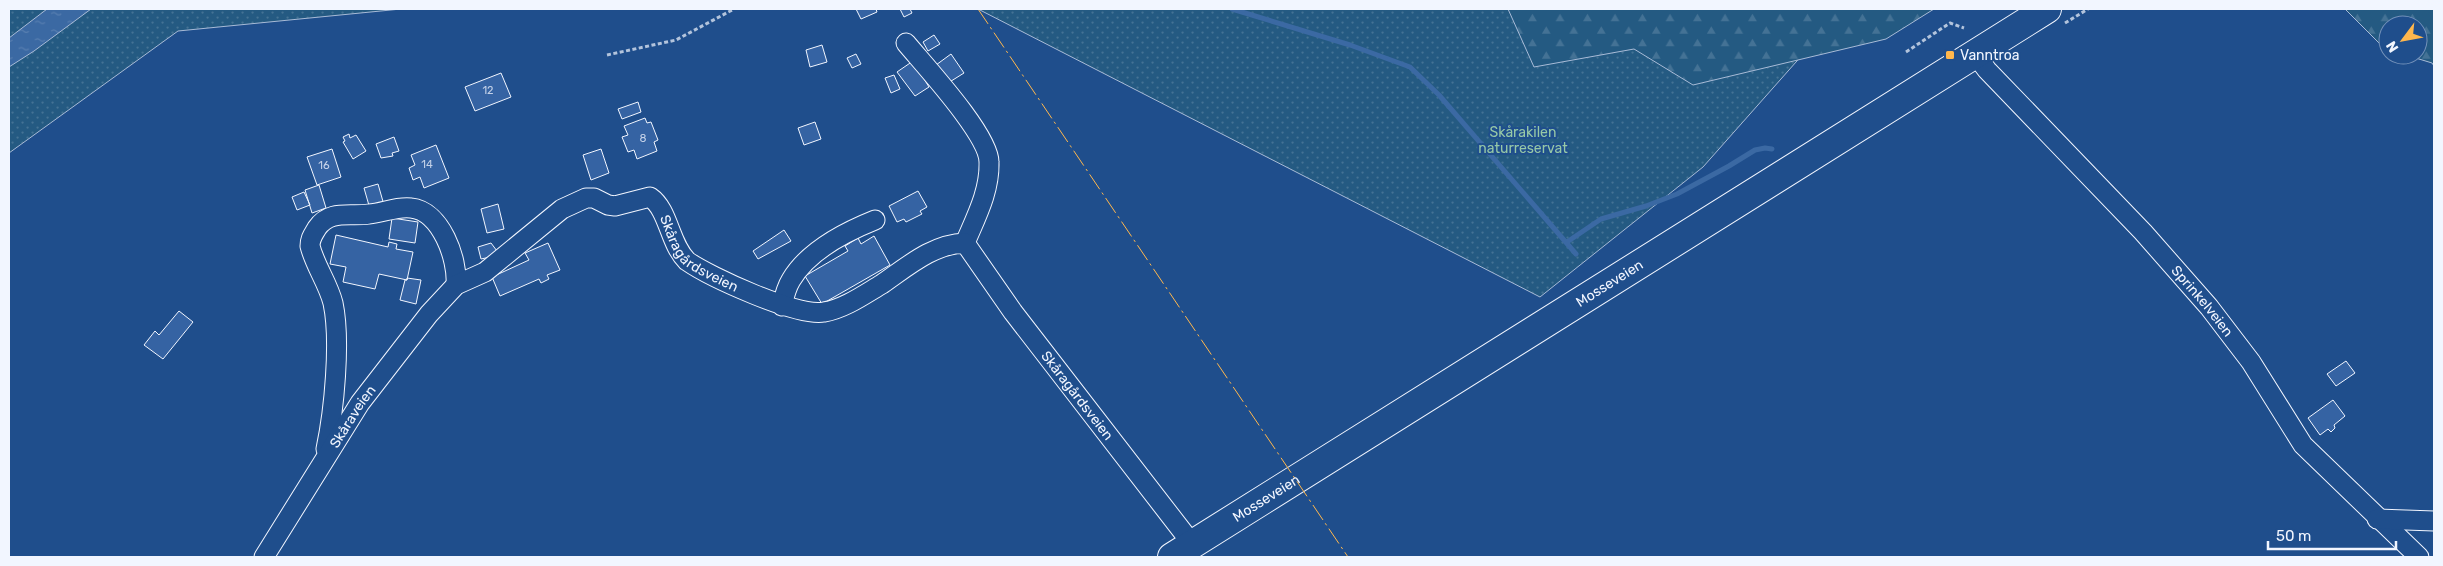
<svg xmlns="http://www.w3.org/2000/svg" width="2443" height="566" viewBox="0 0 2443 566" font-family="Rubik,sans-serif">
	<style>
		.grass { fill: url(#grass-dots); stroke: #a8bbd7 }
		.forest { fill: url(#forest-firs); stroke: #a8bbd7 }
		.water { fill: url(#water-ripples); stroke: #a8bbd7 }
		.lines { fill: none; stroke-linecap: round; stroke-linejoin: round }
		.stream { stroke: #3b69a3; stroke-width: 5 }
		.building { fill: #3563a3; stroke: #f2f6ff }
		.minor-casing { stroke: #f2f6ff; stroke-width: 21 }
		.highway-casing { stroke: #f2f6ff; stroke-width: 30 }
		.path { stroke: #b3c4dc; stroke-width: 3; stroke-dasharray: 4 2.5; stroke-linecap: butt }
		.minor { stroke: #1f4e8c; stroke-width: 19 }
		.highway { stroke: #1f4e8c; stroke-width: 28 }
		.power { stroke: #ffb74d; stroke-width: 1; stroke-dasharray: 18 4 2.5 4; stroke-linecap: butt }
		.poi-dot { fill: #ffb74d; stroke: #1f4e8c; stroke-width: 2 }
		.labels { text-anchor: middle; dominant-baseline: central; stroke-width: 4; stroke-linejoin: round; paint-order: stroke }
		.number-label { font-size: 11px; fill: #c3d1e8 }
		.poi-label { font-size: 14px; fill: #f2f6ff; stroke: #1f4e8c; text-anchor: start }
		.park-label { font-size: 14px; fill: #97c8a6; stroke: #1f4e8c }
		.street-label { font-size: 14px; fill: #f2f6ff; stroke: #1f4e8c }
	</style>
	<defs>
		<pattern id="grass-dots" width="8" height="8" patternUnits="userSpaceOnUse" patternTransform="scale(1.25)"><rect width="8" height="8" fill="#245a82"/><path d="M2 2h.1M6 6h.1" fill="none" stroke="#447295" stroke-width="1.8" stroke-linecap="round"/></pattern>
		<pattern id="forest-firs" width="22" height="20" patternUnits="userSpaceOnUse" patternTransform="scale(1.25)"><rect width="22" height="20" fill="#245a82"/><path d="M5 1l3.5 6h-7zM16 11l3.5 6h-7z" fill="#447295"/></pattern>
		<pattern id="water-ripples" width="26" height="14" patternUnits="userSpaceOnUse" patternTransform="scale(1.25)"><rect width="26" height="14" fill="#3b69a3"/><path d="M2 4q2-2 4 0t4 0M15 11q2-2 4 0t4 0" fill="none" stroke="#587fb1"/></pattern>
	</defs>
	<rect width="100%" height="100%" fill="#1f4e8c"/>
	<path class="grass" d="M9,9h392l-223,22 -169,122z
		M978,9h865l-140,158 -163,130z"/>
	<path class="forest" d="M1508,9h426l-48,30 -193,46 -59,-36 -100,18z
		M2345,9h89v57l-2,-3 -26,-8h12v-30h-30v25l-4,-2z"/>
	<path class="water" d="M47,9h44l-57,42 -25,16v-29z"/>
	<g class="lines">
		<path class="stream" d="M1232,9l118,36 60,22 29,28 137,159
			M1567,242l34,-23 45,-13 31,-12 52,-28 26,-16 10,-2 7,1"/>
	</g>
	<path class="building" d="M856,9h20l1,3 -16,7z
		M900,9h10l2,4 -8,4z
		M934,35l6,9 -12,7 -5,-9z
		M822,45l5,17 -17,5 -4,-17z
		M856,54l5,10 -9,4 -5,-10z
		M951,54l13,19 -16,10 -12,-18z
		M913,61l16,26 -14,9 -18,-24z
		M501,73l10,24 -36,14 -10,-24z
		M894,75l6,14 -9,4 -6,-15z
		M638,102l3,10 -19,7 -4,-10z
		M645,118l2,5 4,-1 7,18 -4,2 3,9 -20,8 -3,-9 -6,2 -6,-15 6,-2 -4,-9z
		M815,122l6,17 -17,6 -6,-17z
		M349,134l1,4 6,-3 10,16 -13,8 -10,-17 2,-1 -2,-4z
		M394,137l5,14 -7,2 1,3 -12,2 -5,-14z
		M436,145l13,33 -25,10 -4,-11 -7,3 -4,-12 6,-3 -4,-10z
		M332,149l9,28 -24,8 -10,-28z
		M601,149l8,24 -18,7 -8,-25z
		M378,184l6,21 -14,4 -6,-21z
		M319,185l7,23 -14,5 -7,-23z
		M918,191l9,16 -7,4 2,3 -16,8 -2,-3 -7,3 -8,-16z
		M304,192l6,13 -13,5 -5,-13z
		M498,204l6,25 -17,4 -6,-24z
		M392,218l26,4 -3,21 -26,-4z
		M784,230l7,11 -33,18 -5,-8z
		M336,235l52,12 1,-5 8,2 -1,5 17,3 -6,28 -28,-6 -4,15 -32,-7 3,-15 -16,-3z
		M874,236l16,29 -68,39 -17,-28 43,-25 -3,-5 13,-8 3,6z
		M491,243l6,8 -3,1 1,4 -14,3 -3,-12z
		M548,243l12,27 -13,5 2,4 -8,4 -2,-4 -39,17 -8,-19 37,-17 -4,-7z
		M407,278l14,2 -5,24 -16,-4 5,-20h2z
		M179,311l14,11 -30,37 -19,-14 11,-14 4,4z
		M2346,361l9,12 -19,13 -9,-12z
		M2333,400l12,16 -11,9 1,3 -4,4 -3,-3 -8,6 -12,-17z"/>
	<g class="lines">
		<defs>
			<g id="minor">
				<path d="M906,43c19,23 83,92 83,119 1,29 -13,55 -24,81"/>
				<path id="s1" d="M1975,54l12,16 156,162 66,75 42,55 52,83 116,112"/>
				<path d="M782,306c2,-9 4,-18 9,-26 17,-29 54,-48 84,-60"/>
				<path d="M326,449c8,-38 15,-108 7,-146 -5,-20 -18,-37 -23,-57 0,-8 3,-11 7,-18 13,-19 33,-11 52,-14 14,-1 28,-8 42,-6 30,3 47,51 45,77"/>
				<path d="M2377,519l57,2"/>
				<path id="s2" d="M264,557l96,-154 69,-89 27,-29 29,-13 77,-63 24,-11h8l14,7 7,1 35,-9c19,13 19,46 37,64 23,16 110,56 137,51 20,-3 41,-18 58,-28 26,-18 51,-40 83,-41l48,69 180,233"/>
			</g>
			<g id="highway">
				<path id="s3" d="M1172,557l875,-548"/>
			</g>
		</defs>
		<use href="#minor" class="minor-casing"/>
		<use href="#highway" class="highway-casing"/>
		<path class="path" d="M2065,23l23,-14
			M1906,52l44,-29 14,5
			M607,55l69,-15 58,-31"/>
		<use href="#minor" class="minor"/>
		<use href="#highway" class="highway"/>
		<path class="power" d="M978,9l370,548"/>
	</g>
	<rect class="poi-dot" x="1945" y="50" width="10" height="10" rx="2.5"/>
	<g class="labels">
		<g class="number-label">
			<text x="488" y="90">12</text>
			<text x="643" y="138">8</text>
			<text x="427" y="164">14</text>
			<text x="324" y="165">16</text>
		</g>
		<g class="poi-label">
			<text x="1960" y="55">Vanntroa</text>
		</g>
		<g class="park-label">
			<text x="1523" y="132">Skårakilen<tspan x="1523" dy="16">naturreservat</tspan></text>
		</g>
		<g class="street-label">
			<text stroke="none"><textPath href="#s2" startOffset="636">Skåragårdsveien</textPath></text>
			<text stroke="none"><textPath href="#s3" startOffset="516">Mosseveien</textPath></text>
			<text stroke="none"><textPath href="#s1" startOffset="336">Sprinkelveien</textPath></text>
			<text stroke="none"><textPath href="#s2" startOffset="1129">Skåragårdsveien</textPath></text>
			<text stroke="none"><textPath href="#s2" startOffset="166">Skåraveien</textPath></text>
			<text stroke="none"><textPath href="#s3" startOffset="111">Mosseveien</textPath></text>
		</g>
	</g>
	<rect width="2443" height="566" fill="none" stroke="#f2f6ff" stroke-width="20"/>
	<g transform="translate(2403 40) rotate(238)"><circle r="24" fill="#1f4e8c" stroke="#7391ba"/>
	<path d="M0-4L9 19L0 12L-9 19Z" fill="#ffb74d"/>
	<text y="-8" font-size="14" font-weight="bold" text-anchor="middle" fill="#f2f6ff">N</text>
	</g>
	<path d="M2268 541v8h128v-8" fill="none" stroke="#f2f6ff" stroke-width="2.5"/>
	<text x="2276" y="541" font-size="15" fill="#f2f6ff" stroke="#1f4e8c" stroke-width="4" paint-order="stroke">50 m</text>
</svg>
